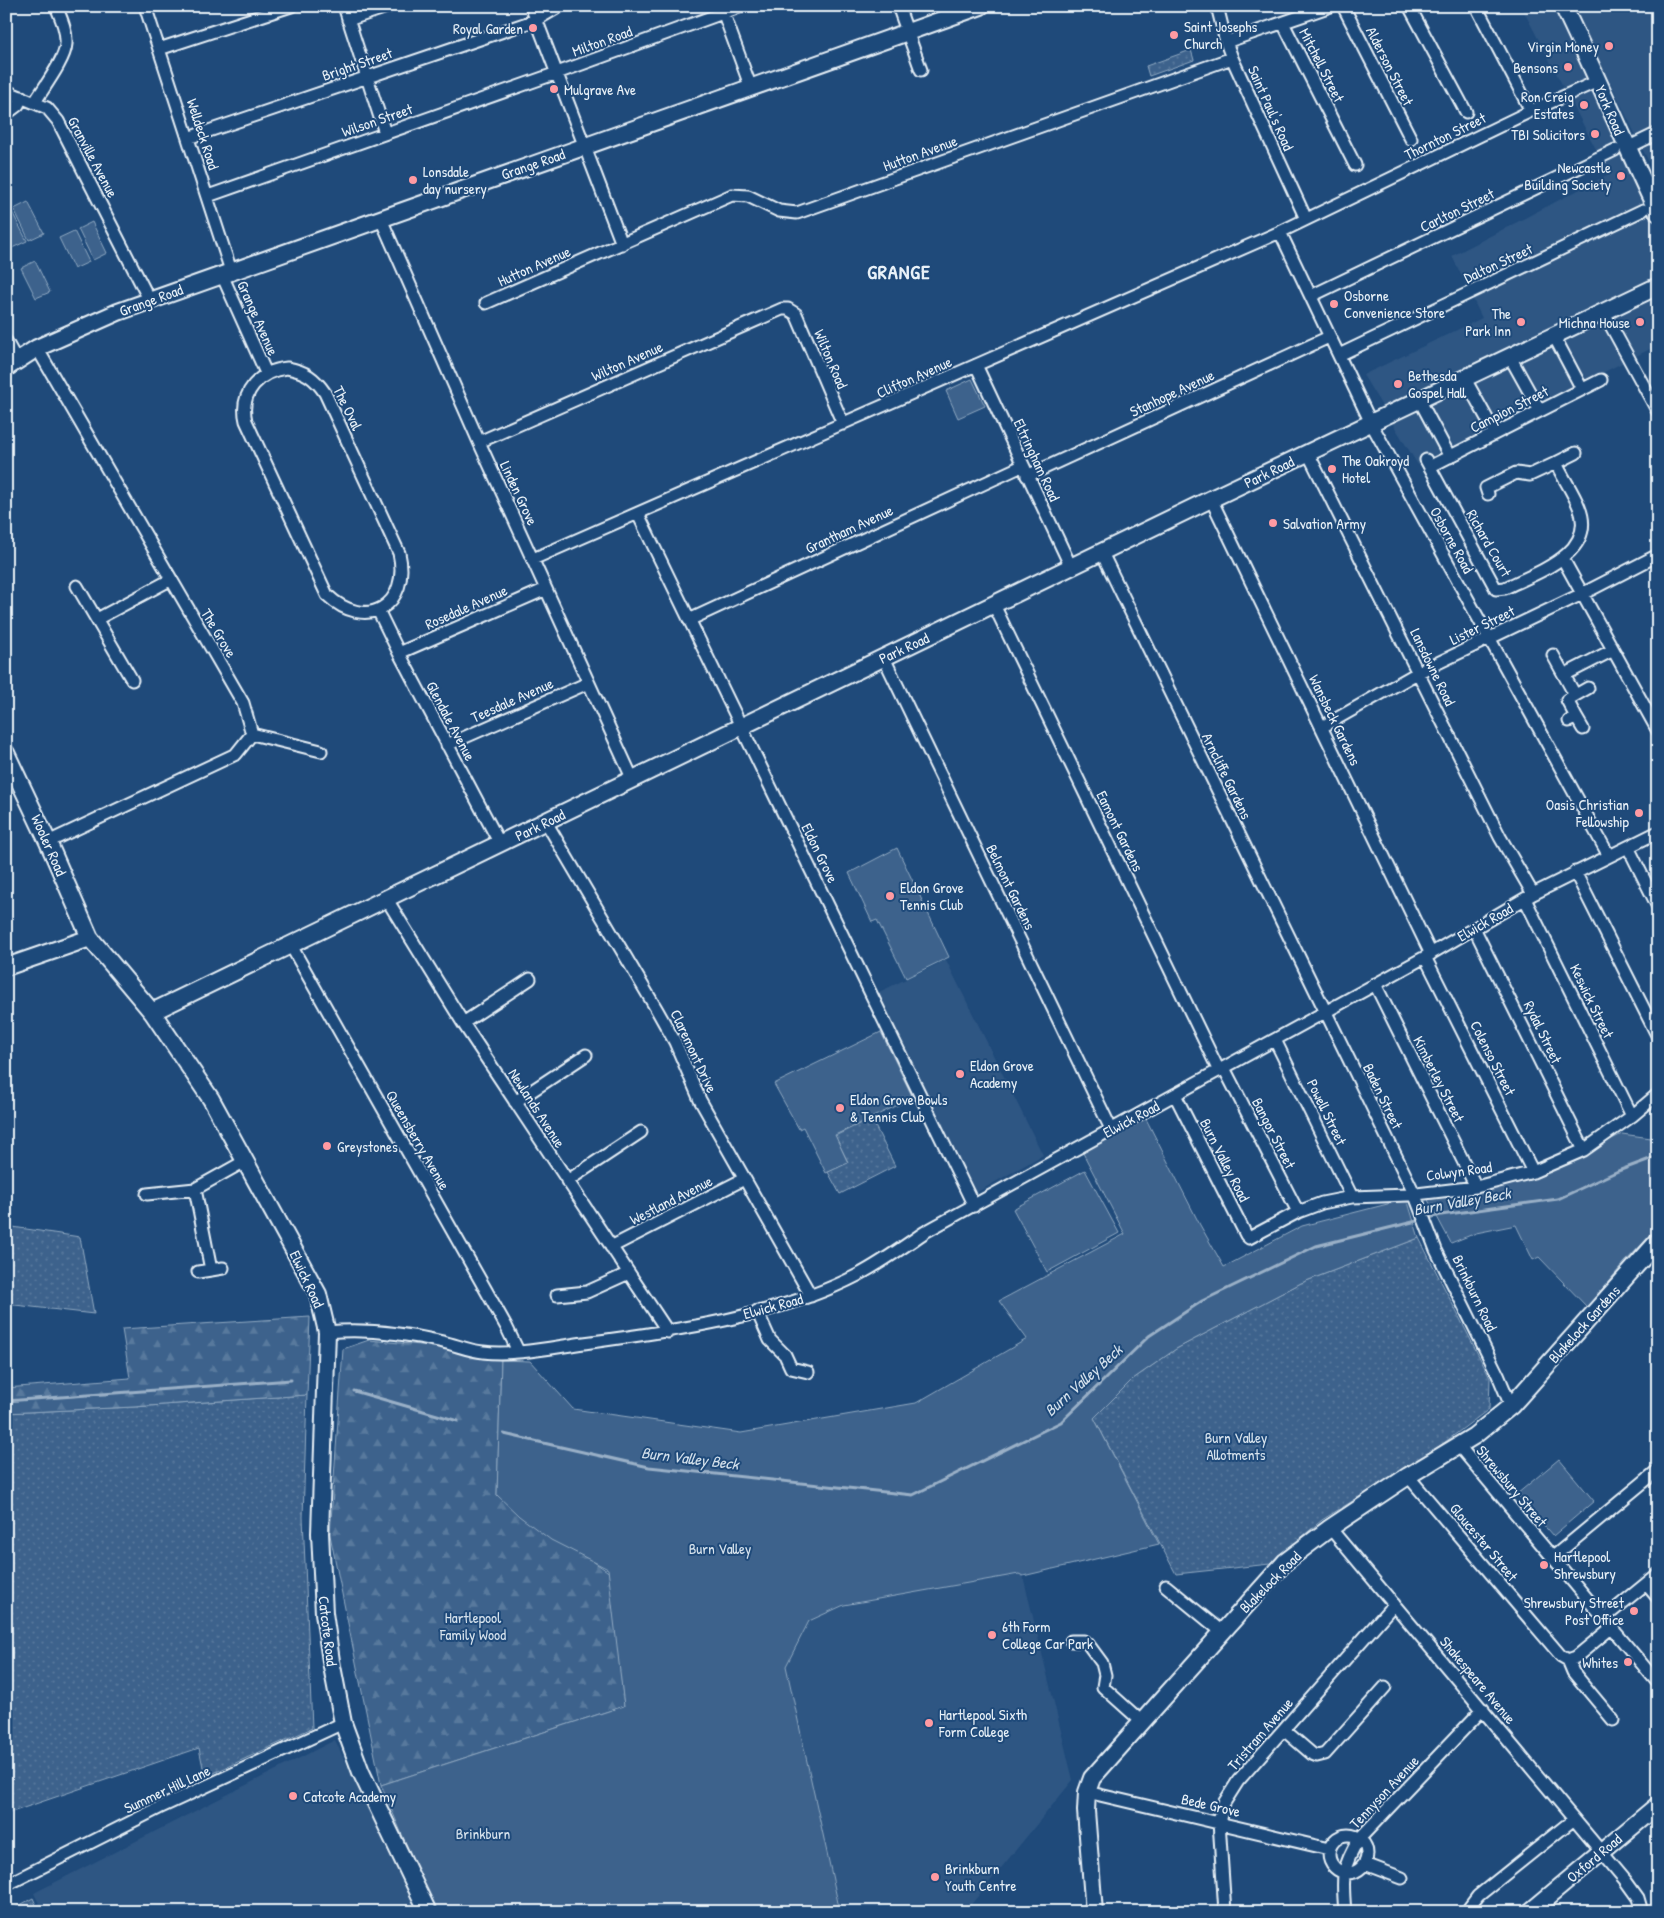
<svg xmlns="http://www.w3.org/2000/svg" width="1664" height="1918" viewBox="0 0 1664 1918" font-family="'Patrick Hand',sans-serif">
	<style>
		.built { fill: #2e5683 }
		.grass { fill: url(#grass-dots); stroke: #92aac2 }
		.forest { fill: url(#forest-firs); stroke: #92aac2 }
		.park { fill: #3c628c; stroke: #92aac2 }
		.lines { fill: none; stroke-linecap: round; stroke-linejoin: round }
		.stream { stroke: #9ab0c7; stroke-width: 3 }
		.street-casing { stroke: #e8f1f8; stroke-width: 15 }
		.secondary-casing { stroke: #e8f1f8; stroke-width: 20 }
		.street { stroke: #1f4a7a; stroke-width: 11 }
		.secondary { stroke: #1f4a7a; stroke-width: 16 }
		.poi-dot { fill: #ff9aa2; stroke: #1f4a7a; stroke-width: 2 }
		.labels { text-anchor: middle; dominant-baseline: central; stroke-width: 4; stroke-linejoin: round; paint-order: stroke }
		.poi-label { font-size: 15px; fill: #e8f1f8; stroke: #1f4a7a; text-anchor: start }
		.street-label { font-size: 15px; fill: #e8f1f8; stroke: #1f4a7a }
		.park-label { font-size: 15px; fill: #d7e3ed; stroke: #1f4a7a }
		.water-label { font-size: 16px; font-style: italic; fill: #d4e1ec; stroke: #1f4a7a }
		.district-label { font-size: 20px; font-weight: bold; letter-spacing: 1px; fill: #e8f1f8; stroke: #1f4a7a }
	</style>
	<defs>
		<pattern id="grass-dots" width="8" height="8" patternUnits="userSpaceOnUse" patternTransform="scale(1.25)"><rect width="8" height="8" fill="#3c628c"/><path d="M2 2h.1M6 6h.1" fill="none" stroke="#58799d" stroke-width="1.8" stroke-linecap="round"/></pattern>
		<pattern id="forest-firs" width="22" height="20" patternUnits="userSpaceOnUse" patternTransform="scale(1.25)"><rect width="22" height="20" fill="#3c628c"/><path d="M5 1l3.5 6h-7zM16 11l3.5 6h-7z" fill="#58799d"/></pattern>
	</defs>
	<rect width="100%" height="100%" fill="#1f4a7a"/>
	<filter id="ink" filterUnits="userSpaceOnUse"><feTurbulence type="fractalNoise" baseFrequency=".02" numOctaves="2"/><feDisplacementMap in="SourceGraphic" scale="10" xChannelSelector="R" yChannelSelector="G"/><feConvolveMatrix kernelMatrix="1 2 1 2 8 2 1 2 1" color-interpolation-filters="sRGB"/></filter>
	<g filter="url(#ink)">
		<path class="built" d="M1521,6h33l104,223v116l-240,120 -55,-90 119,-57 -30,-62 157,-82z
			M1573,6h85v175z
			M946,960l97,195 -69,39 -97,-201z
			M1020,1574l3,2 50,204 -108,132h-125l-54,-246 23,-45 35,-16z
			M335,1740l83,172h-375l-9,-19z"/>
		<path class="grass" d="M1191,50l3,10 -45,16 -3,-10z
			M871,1118l24,48 -55,28 -12,-22 20,-10 -13,-26z
			M6,1226l74,11 14,77 -88,-10z
			M1419,1238l71,140 -1,31 -56,42 -111,69 -52,44 -94,10 -82,-156 39,-39 43,-30 125,-66z
			M307,1395l-4,122 9,211 -107,49 -6,-29 -193,66v-401l128,-6z
			M33,1898l6,14h-32z"/>
		<path class="forest" d="M310,1317l-3,78 -173,12 -128,6v-25l124,-10 -8,-49z
			M369,1340l72,7 60,13 -4,135 113,78 14,133 -243,79 -51,-250 13,-186z"/>
		<path class="park" d="M28,202l16,31 -15,7 -15,-31z
			M11,210l16,31 -15,7 -6,-12v-23z
			M92,222l15,31 -14,7 -15,-31z
			M74,231l15,31 -15,7 -15,-31z
			M35,261l15,31 -14,6 -15,-30z
			M972,379l13,27 -27,12 -12,-27z
			M897,848l52,109 -43,21 -29,-58 -5,2 -23,-49z
			M881,1032l32,66 -78,37 13,28 -22,10 -23,-46 -4,2 -25,-45z
			M1144,1115l56,110 24,42 78,-41 105,-27 12,39 -118,45 -125,66 -43,30 -39,39 65,126 -136,32 -4,-2 -175,31 -35,16 -23,45 54,246h-405l-54,-127 243,-79 -16,-137 -57,-29 -32,-24 -22,-21 4,-135 29,1 43,48 168,24 175,-30 111,-64 -28,-38 126,-67 -42,-81z
			M1622,1134l29,4 7,-3v92l-33,35 -38,45 -48,-50 -6,3 -17,-35 -40,8 -25,10 -24,-45 107,-21z
			M1085,1170l34,63 -72,39 -34,-63z
			M1559,1459l35,42 -41,35 -36,-42z"/>
		<g class="lines">
			<path class="stream" d="M354,1391l104,30
				M6,1401l285,-21
				M504,1434l145,33 264,28 148,-73 88,-86 53,-35 114,-55 125,-31 117,-16 60,-28 40,-15"/>
			<defs>
				<path id="street" d="M145,6l86,265
					M344,6l41,127
					M531,6l91,238
					M721,6l30,82
					M898,6l23,64
					M1217,6l9,36 6,16 74,161
					M1343,6l68,133
					M1409,6l57,106
					M1476,6l55,105
					M348,20l42,-14
					M1283,23l72,142
					M1226,42l105,-36
					M159,49l132,-43
					M6,91l41,17 11,13 92,180
					M35,102c9,-15 30,-42 31,-58 1,-13 -5,-26 -10,-38
					M6,114l12,-9 4,-8
					M188,138l348,-118 24,-14
					M1627,148l31,-15
					M208,196l349,-123 185,-67
					M381,219l98,223 154,338
					M1280,232l91,191 238,433
					M222,275l44,98
					M1311,296l304,-146
					M486,303l246,-108 16,1 31,15 18,2 435,-155
					M1604,313l54,99
					M1554,336l28,53
					M6,341l11,20
					M37,348l206,355 9,31 -16,20 -188,88
					M1339,355l304,-145
					M1510,357l30,54
					M976,365l95,202
					M287,368c18,3 28,10 38,25l74,160c12,53 -33,79 -72,42l-81,-174c-7,-29 14,-50 41,-53z
					M1465,379l30,54
					M1420,401l30,56
					M479,442l303,-133h6l8,5 47,110
					M1308,453l192,384 33,57
					M1426,460l70,129 9,-1c31,-15 93,-35 74,-81 -6,-15 -16,-29 -23,-44l-26,12 -14,-2 -30,15 2,6
					M1556,463l20,-10
					M1435,464l166,-84
					M1027,476l302,-139
					M1211,499l220,455
					M638,514l336,692
					M1102,553l312,640 22,57 62,125 13,31
					M533,559l747,-327 251,-121 67,-30
					M1563,559l95,172
					M77,586l55,94
					M994,605l225,466
					M378,610l21,43 101,191
					M97,619l73,-39
					M689,620l333,-154
					M399,653l147,-64
					M1553,655l22,40
					M884,658l227,471
					M1564,675l49,-25
					M1576,717l7,12
					M1569,721l7,-4 -9,-17 21,-12
					M1322,727l97,-55 163,-78 76,-39
					M252,734l69,17
					M447,745l141,-62
					M546,822l111,188 18,32 25,58 111,196
					M1628,847l30,60
					M1575,872l83,165
					M386,898l77,125 205,309
					M1525,899l107,217
					M1474,928l110,222
					M290,944l193,341 23,41 12,25
					M1425,957l108,215
					M1375,984l101,203
					M463,1023l67,-44
					M1275,1040l77,157
					M1224,1068l74,144
					M1175,1095l71,140 3,3 49,-26 24,-9 30,-6 56,-2 68,-8 57,-15 51,-22 48,-34 26,-22
					M515,1102l71,-47
					M567,1181l74,-49
					M195,1189l16,81 12,-2
					M147,1194l48,-5 50,-28
					M611,1247l133,-68
					M198,1272l13,-2
					M557,1295l30,-3 42,-19
					M757,1311l13,29 15,15 6,13 17,4
					M327,1332c39,-4 77,1 116,10 13,3 27,9 40,10 30,4 71,-5 101,-9 90,-12 193,-26 274,-68 23,-12 45,-28 67,-43l500,-275 108,-63 125,-62
					M1459,1446l199,237
					M1408,1476l153,180 7,4 5,12 40,48
					M1330,1528l295,352 13,18 4,14
					M1552,1558l106,-88
					M1646,1584l12,14
					M1166,1586l56,46
					M1603,1619l55,-45
					M1071,1641h13l4,3 14,19 3,12 -2,12 39,35
					M1568,1660l8,-3 35,-29
					M1284,1730l28,24 5,2 8,-2 60,-67
					M1087,1792l242,57
					M1329 1854a19 19 0 1 1 38 0a19 19 0 1 1-38 0Z
					M1365,1864l37,14
					M6,1885l153,-77 184,-85
					M1225,1912l-6,-90 5,-19 14,-22 156,-177
					M1345,1912c-3,-34 -4,-44 15,-74l123,-129
					M1466,1912l12,-16 96,-77"/>
				<path id="secondary" d="M1563,6c33,68 62,138 95,207
					M6,368l31,-20 81,-36 863,-306
					M6,753l42,89 42,96 62,74 59,87 107,195 9,38 -7,201 4,80 7,48 12,62 18,49 67,140
					M6,967l84,-29
					M152,1012l1059,-513 447,-213
					M1094,1912l-8,-101 1,-19 5,-14 193,-216 45,-34 78,-52 66,-40 37,-30 147,-165
					M1530,1912l128,-107"/>
			</defs>
			<use href="#street" class="street-casing"/>
			<use href="#secondary" class="secondary-casing"/>
			<use href="#street" class="street"/>
			<use href="#secondary" class="secondary"/>
		</g>
	</g>
	<g class="poi-dot">
		<circle cx="533" cy="28" r="5"/>
		<circle cx="1174" cy="35" r="5"/>
		<circle cx="1609" cy="46" r="5"/>
		<circle cx="1568" cy="67" r="5"/>
		<circle cx="554" cy="89" r="5"/>
		<circle cx="1584" cy="105" r="5"/>
		<circle cx="1595" cy="134" r="5"/>
		<circle cx="1621" cy="176" r="5"/>
		<circle cx="413" cy="180" r="5"/>
		<circle cx="1334" cy="304" r="5"/>
		<circle cx="1521" cy="322" r="5"/>
		<circle cx="1640" cy="322" r="5"/>
		<circle cx="1398" cy="384" r="5"/>
		<circle cx="1332" cy="469" r="5"/>
		<circle cx="1273" cy="523" r="5"/>
		<circle cx="1639" cy="813" r="5"/>
		<circle cx="890" cy="896" r="5"/>
		<circle cx="960" cy="1074" r="5"/>
		<circle cx="840" cy="1108" r="5"/>
		<circle cx="327" cy="1146" r="5"/>
		<circle cx="1544" cy="1565" r="5"/>
		<circle cx="1634" cy="1611" r="5"/>
		<circle cx="992" cy="1635" r="5"/>
		<circle cx="1628" cy="1662" r="5"/>
		<circle cx="929" cy="1723" r="5"/>
		<circle cx="293" cy="1796" r="5"/>
		<circle cx="935" cy="1877" r="5"/>
	</g>
	<g class="labels">
		<g class="poi-label">
			<text x="1184" y="26">Saint Josephs<tspan x="1184" dy="17">Church</tspan></text>
			<text x="523" y="28" text-anchor="end">Royal Garden</text>
			<text x="1599" y="46" text-anchor="end">Virgin Money</text>
			<text x="1558" y="67" text-anchor="end">Bensons</text>
			<text x="564" y="89">Mulgrave Ave</text>
			<text x="1574" y="96" text-anchor="end">Ron Creig<tspan x="1574" dy="17">Estates</tspan></text>
			<text x="1585" y="134" text-anchor="end">TBI Solicitors</text>
			<text x="1611" y="167" text-anchor="end">Newcastle<tspan x="1611" dy="17">Building Society</tspan></text>
			<text x="423" y="171">Lonsdale<tspan x="423" dy="17">day nursery</tspan></text>
			<text x="1344" y="295">Osborne<tspan x="1344" dy="17">Convenience Store</tspan></text>
			<text x="1511" y="313" text-anchor="end">The<tspan x="1511" dy="17">Park Inn</tspan></text>
			<text x="1630" y="322" text-anchor="end">Michna House</text>
			<text x="1408" y="375">Bethesda<tspan x="1408" dy="17">Gospel Hall</tspan></text>
			<text x="1342" y="460">The Oakroyd<tspan x="1342" dy="17">Hotel</tspan></text>
			<text x="1283" y="523">Salvation Army</text>
			<text x="1629" y="804" text-anchor="end">Oasis Christian<tspan x="1629" dy="17">Fellowship</tspan></text>
			<text x="900" y="887">Eldon Grove<tspan x="900" dy="17">Tennis Club</tspan></text>
			<text x="970" y="1065">Eldon Grove<tspan x="970" dy="17">Academy</tspan></text>
			<text x="850" y="1099">Eldon Grove Bowls<tspan x="850" dy="17">&amp; Tennis Club</tspan></text>
			<text x="337" y="1146">Greystones</text>
			<text x="1554" y="1556">Hartlepool<tspan x="1554" dy="17">Shrewsbury</tspan></text>
			<text x="1624" y="1602" text-anchor="end">Shrewsbury Street<tspan x="1624" dy="17">Post Office</tspan></text>
			<text x="1002" y="1626">6th Form<tspan x="1002" dy="17">College Car Park</tspan></text>
			<text x="1618" y="1662" text-anchor="end">Whites</text>
			<text x="939" y="1714">Hartlepool Sixth<tspan x="939" dy="17">Form College</tspan></text>
			<text x="303" y="1796">Catcote Academy</text>
			<text x="945" y="1868">Brinkburn<tspan x="945" dy="17">Youth Centre</tspan></text>
		</g>
		<g class="street-label">
			<text transform="translate(602 41) rotate(-20)">Milton Road</text>
			<text transform="translate(357 64) rotate(-19)">Bright Street</text>
			<text transform="translate(1322 65) rotate(63)">Mitchell Street</text>
			<text transform="translate(1390 66) rotate(63)">Alderson Street</text>
			<text transform="translate(1271 108) rotate(66)">Saint Paul's Road</text>
			<text transform="translate(1610 110) rotate(67)">York Road</text>
			<text transform="translate(377 120) rotate(-19)">Wilson Street</text>
			<text transform="translate(203 134) rotate(72)">Welldeck Road</text>
			<text transform="translate(1445 136) rotate(-26)">Thornton Street</text>
			<text transform="translate(920 153) rotate(-20)">Hutton Avenue</text>
			<text transform="translate(93 157) rotate(62)">Granville Avenue</text>
			<text transform="translate(533 164) rotate(-19)">Grange Road</text>
			<text transform="translate(1457 210) rotate(-26)">Carlton Street</text>
			<text transform="translate(1498 263) rotate(-25)">Dalton Street</text>
			<text transform="translate(534 266) rotate(-24)">Hutton Avenue</text>
			<text transform="translate(151 300) rotate(-20)">Grange Road</text>
			<text transform="translate(258 318) rotate(66)">Grange Avenue</text>
			<text transform="translate(831 359) rotate(67)">Wilton Road</text>
			<text transform="translate(627 361) rotate(-24)">Wilton Avenue</text>
			<text transform="translate(914 377) rotate(-24)">Clifton Avenue</text>
			<text transform="translate(1172 393) rotate(-25)">Stanhope Avenue</text>
			<text transform="translate(348 408) rotate(64)">The Oval</text>
			<text transform="translate(1509 409) rotate(-27)">Campion Street</text>
			<text transform="translate(1037 460) rotate(65)">Eltringham Road</text>
			<text transform="translate(1269 472) rotate(-26)">Park Road</text>
			<text transform="translate(519 493) rotate(65)">Linden Grove</text>
			<text transform="translate(849 529) rotate(-25)">Grantham Avenue</text>
			<text transform="translate(1452 540) rotate(61)">Osborne Road</text>
			<text transform="translate(1489 543) rotate(60)">Richard Court</text>
			<text transform="translate(466 607) rotate(-24)">Rosedale Avenue</text>
			<text transform="translate(1482 625) rotate(-26)">Lister Street</text>
			<text transform="translate(219 633) rotate(59)">The Grove</text>
			<text transform="translate(904 648) rotate(-25)">Park Road</text>
			<text transform="translate(1433 667) rotate(64)">Lansdowne Road</text>
			<text transform="translate(512 700) rotate(-24)">Teesdale Avenue</text>
			<text transform="translate(1335 720) rotate(64)">Wansbeck Gardens</text>
			<text transform="translate(451 721) rotate(62)">Glendale Avenue</text>
			<text transform="translate(1227 776) rotate(64)">Arncliffe Gardens</text>
			<text transform="translate(540 825) rotate(-26)">Park Road</text>
			<text transform="translate(1120 831) rotate(64)">Eamont Gardens</text>
			<text transform="translate(49 845) rotate(66)">Wooler Road</text>
			<text transform="translate(820 853) rotate(64)">Eldon Grove</text>
			<text transform="translate(1011 887) rotate(64)">Belmont Gardens</text>
			<text transform="translate(1485 922) rotate(-30)">Elwick Road</text>
			<text transform="translate(1592 1001) rotate(64)">Keswick Street</text>
			<text transform="translate(1543 1032) rotate(64)">Rydal Street</text>
			<text transform="translate(694 1051) rotate(65)">Claremont Drive</text>
			<text transform="translate(1493 1058) rotate(63)">Colenso Street</text>
			<text transform="translate(1439 1079) rotate(63)">Kimberley Street</text>
			<text transform="translate(1383 1096) rotate(64)">Baden Street</text>
			<text transform="translate(537 1108) rotate(57)">Newlands Avenue</text>
			<text transform="translate(1327 1112) rotate(64)">Powell Street</text>
			<text transform="translate(1131 1119) rotate(-28)">Elwick Road</text>
			<text transform="translate(1274 1133) rotate(63)">Bangor Street</text>
			<text transform="translate(418 1140) rotate(60)">Queensberry Avenue</text>
			<text transform="translate(1225 1160) rotate(63)">Burn Valley Road</text>
			<text transform="translate(1459 1171) rotate(-8)">Colwyn Road</text>
			<text transform="translate(671 1200) rotate(-27)">Westland Avenue</text>
			<text transform="translate(307 1279) rotate(65)">Elwick Road</text>
			<text transform="translate(1475 1293) rotate(64)">Brinkburn Road</text>
			<text transform="translate(773 1306) rotate(-15)">Elwick Road</text>
			<text transform="translate(1584 1324) rotate(-48)">Blakelock Gardens</text>
			<text transform="translate(1512 1486) rotate(50)">Shrewsbury Street</text>
			<text transform="translate(1484 1542) rotate(50)">Gloucester Street</text>
			<text transform="translate(1270 1582) rotate(-45)">Blakelock Road</text>
			<text transform="translate(328 1631) rotate(83)">Catcote Road</text>
			<text transform="translate(1478 1680) rotate(50)">Shakespeare Avenue</text>
			<text transform="translate(1260 1734) rotate(-49)">Tristram Avenue</text>
			<text transform="translate(167 1789) rotate(-25)">Summer Hill Lane</text>
			<text transform="translate(1384 1792) rotate(-47)">Tennyson Avenue</text>
			<text transform="translate(1211 1805) rotate(13)">Bede Grove</text>
			<text transform="translate(1594 1858) rotate(-40)">Oxford Road</text>
		</g>
		<g class="park-label">
			<text x="1236" y="1437">Burn Valley<tspan x="1236" dy="17">Allotments</tspan></text>
			<text x="720" y="1548">Burn Valley</text>
			<text x="473" y="1617">Hartlepool<tspan x="473" dy="17">Family Wood</tspan></text>
			<text x="483" y="1833">Brinkburn</text>
		</g>
		<g class="water-label">
			<text transform="translate(1462 1201) rotate(-10)">Burn Valley Beck</text>
			<text transform="translate(1083 1380) rotate(-42)">Burn Valley Beck</text>
			<text transform="translate(690 1458) rotate(7)">Burn Valley Beck</text>
		</g>
		<g class="district-label">
			<text x="899" y="271">GRANGE</text>
		</g>
	</g>
	<rect width="1664" height="1918" fill="none" stroke="#1f4a7a" stroke-width="25"/>
	<rect x="12" y="12" width="1639" height="1893" fill="none" stroke="#e8f1f8" stroke-width="2" filter="url(#ink)"/>
</svg>
